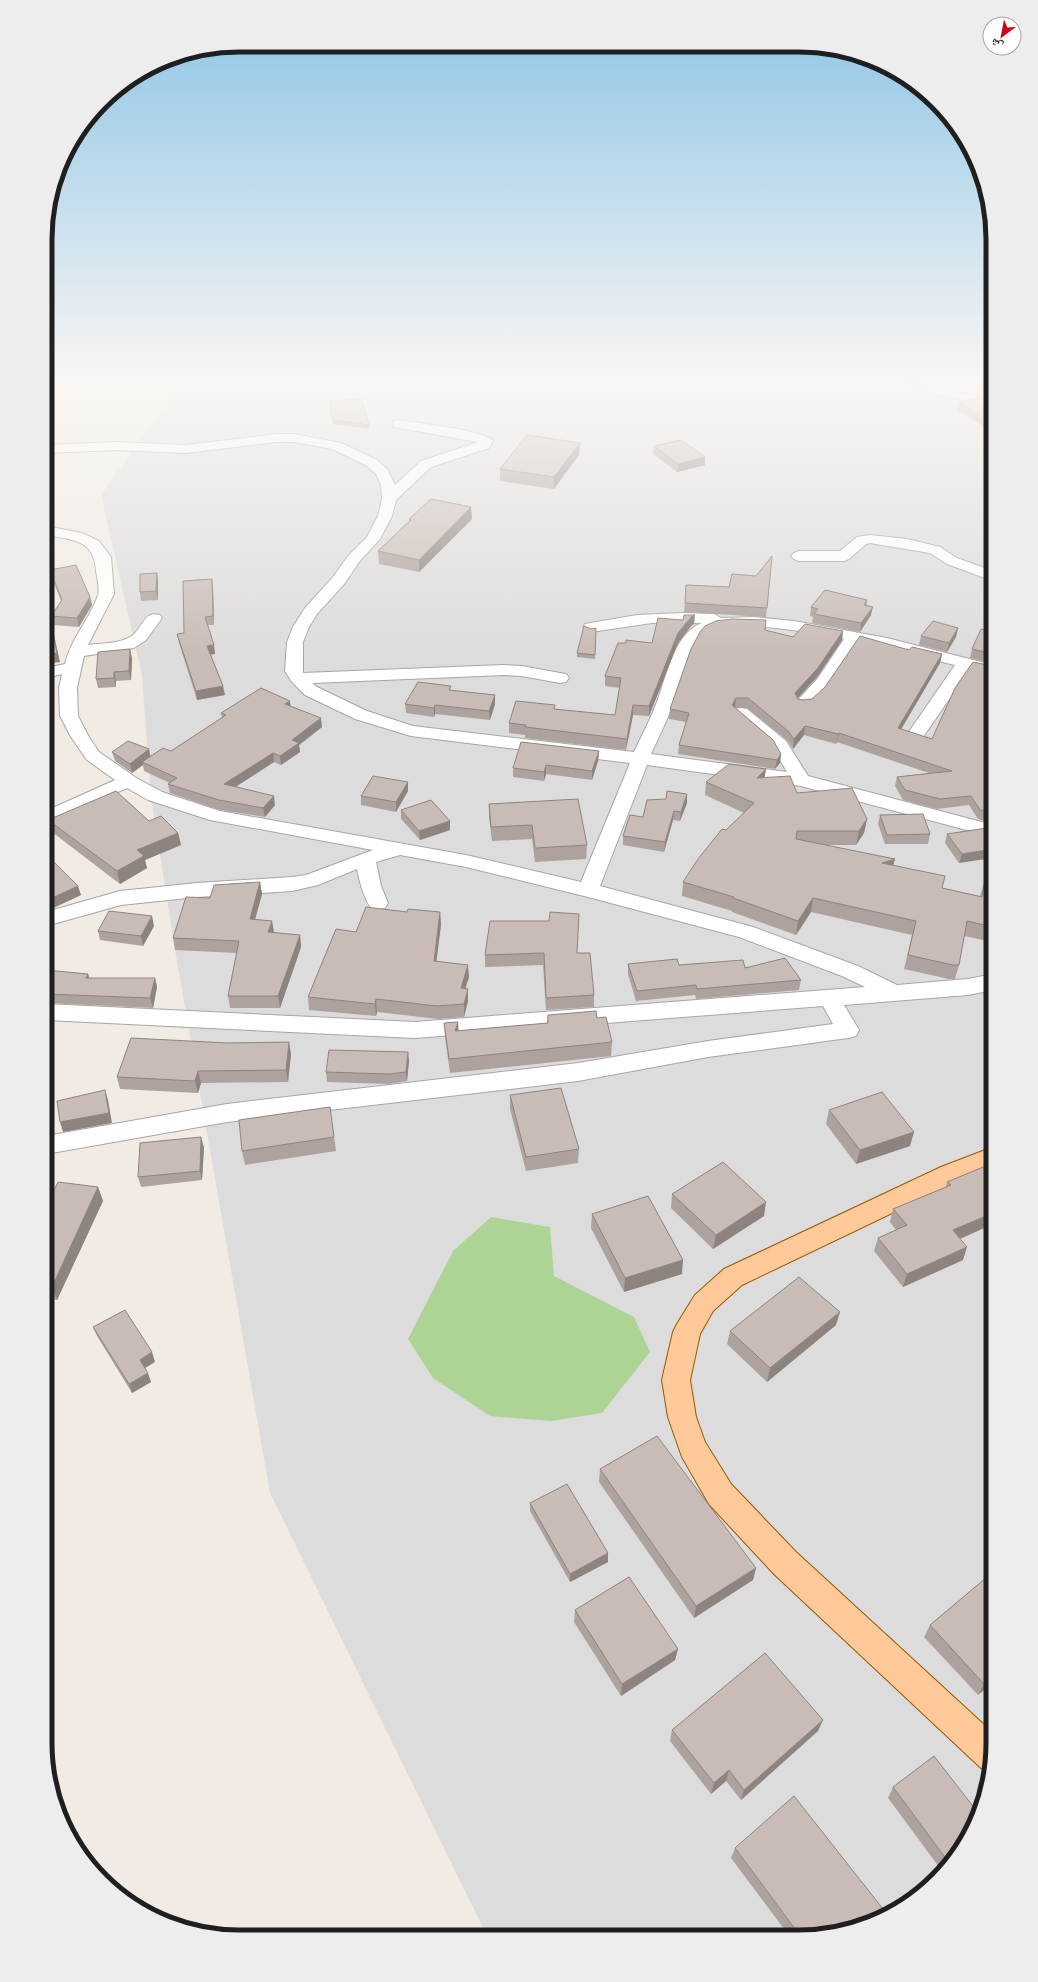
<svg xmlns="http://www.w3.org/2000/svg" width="1038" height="1982" viewBox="0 0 1038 1982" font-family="Quicksand,'Noto Naskh Arabic',sans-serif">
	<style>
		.residential { fill: #dddcdc }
		.forest { fill: #aed495 }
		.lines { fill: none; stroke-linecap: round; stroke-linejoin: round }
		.minor-casing { stroke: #a6a6a6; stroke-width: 2 }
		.major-casing { stroke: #995700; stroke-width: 2 }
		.minor { fill: #fff; fill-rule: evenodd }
		.major { fill: #ffc99a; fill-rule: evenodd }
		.wall { fill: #ada29d }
		.shaded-wall { fill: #8d8480 }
		.building { fill: #c9bcb7; stroke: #8d8480 }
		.rim { fill: none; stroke: #1f1f1f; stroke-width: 5 }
	</style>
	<rect width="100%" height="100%" fill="#f1ebe4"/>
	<path class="residential" d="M184,379h809v1377l-15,61 -25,44 -46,43 -46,23 -62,10 -312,-1 -217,-443 -95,-543 -24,-152 -9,-123 -41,-180z"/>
	<path class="forest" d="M491,1217l59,10 4,49 80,41 16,35 -48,61 -51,8 -61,-5 -57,-38 -25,-39 45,-88z"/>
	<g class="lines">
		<defs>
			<path id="minor" d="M891,379h19l83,22v8l-100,-27z
				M399,420c16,3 86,10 94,21l-4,7 -58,19 -35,33 -4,16 -12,23 -21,23 -14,21 -28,31 -8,13 -6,15v31l201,-8 18,1 38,7 6,1 3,4 -3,4 -6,1 -38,-7 -18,-1 -192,8 5,4 50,24 46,15 221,26c7,-15 15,-30 21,-45 11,-26 18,-74 47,-84h-50l-61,9 -6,-2 -2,-3 2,-3 52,-9 46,-2 31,1 7,4 32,-1 41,4 93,17 106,27v10l-23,-6 -49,71 -6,1 -6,-1 -3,-4 49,-71 -97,-23c-9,15 -34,57 -48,65 -4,2 -8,1 -12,0l-3,-4 23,-25 26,-39c-28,-6 -119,-23 -141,-5 -14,12 -23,55 -31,73 -6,16 -14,31 -21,47l136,18 -14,-24 -38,-31 -3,-4 3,-4 6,-1 6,1 39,32 22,35 185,49v12l-192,-51 -154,-21 -47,121 153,41 105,39 39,19 71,-6 25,-5v16l-25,5 -124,10 15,25 -3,6 -8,2 -140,19 -130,24 -351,41 -181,32v-18l181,-32 351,-41 130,-22 125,-17 -10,-18 -408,32 -369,-18v-16l369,18 450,-35 -23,-11 -103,-39 -151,-40 -122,-30 -66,-12 -24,7 5,24 7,17 -3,5 -7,2 -7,-2c-8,-12 -11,-25 -14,-39l-39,16 -26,6 -95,6 -76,8 -75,21v-14l74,-21 77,-8 95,-6 14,-2 67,-25 -163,-30 -62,-20 -21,-12 -81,36v-13l69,-31 -28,-20 -16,-23 -11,-21 -1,-28 3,-14 -16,4v-10l19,-4c6,-26 25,-45 33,-69 2,-7 -1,-17 -2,-24 -2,-32 -23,-31 -50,-36v-9l36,7 17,8 12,16 3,37 -26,51c14,-2 35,-1 46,-11 10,-9 10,-23 26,-19l2,3 -16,22 -12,8 -50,8 -7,32 1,28 11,21 10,15 36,25 27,15 58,19 246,44 115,27 49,-119 -219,-27 -56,-17 -50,-24 -13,-13 -7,-11 2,-29 6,-15 12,-19 28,-31 15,-21 19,-19 11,-21 4,-17 -1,-14 -5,-11 -9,-8 -35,-17 -38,-7h-17l-91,11 -70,-3 -70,3v-8l70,-3 70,3 91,-11h17l47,9 36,17 10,9 8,16 26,-24 57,-19 -84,-15 -2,-3 2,-3z
				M870,535l37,4 33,8 17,11 36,13v10l-46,-17 -17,-11 -60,-10 -4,1 -17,15 -5,2h-45l-5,-2 -3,-3 3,-3 5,-2h41l17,-14z"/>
			<path id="major" d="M993,1147v20l-34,14 -217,104 -29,26 -13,23 -10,46 6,37 9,25 26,42 65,68 197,181v23l-4,15 -8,-3 -207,-194 -65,-70 -27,-47 -14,-40 -6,-37 11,-48 4,-8 18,-29 29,-26 217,-102z"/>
		</defs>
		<use href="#minor" class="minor-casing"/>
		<use href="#major" class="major-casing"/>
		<use href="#minor" class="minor"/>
		<use href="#major" class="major"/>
	</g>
	<path class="wall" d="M753,379h17l-7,3z
		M918,379h14l-8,2z
		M959,379h34v17z
		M329,401l40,24v4l-36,-5z
		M958,402h35v23l-8,2 -28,-17z
		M654,446l51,19 -28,7 -24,-18z
		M579,455l-25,34 -54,-8v-12z
		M471,507l1,12 -53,53 -40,-8 -1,-13 31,-30v-2z
		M50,570l40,27 2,8 -13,22 -26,-2 -2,-9 10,-15 -9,-22z
		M157,573l1,8v19l-17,1 -1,-9z
		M756,576l11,32 -1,9 -82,-5 1,-9 44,-16z
		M212,579l1,8 1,38h-7l8,29h-5l15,41 -28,5 -18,-57 -2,-9 7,-1z
		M867,600v5l4,10 -11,17 -48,-9 1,-6 -3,-1 1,-9z
		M658,618l36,6 -3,2 -13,17 -29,73 -16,-1 -7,35 -101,-12v-3l-16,-2v-10l46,-13 60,5 5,-27 -15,-2v-10l21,-33h26z
		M596,628l-1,31 -18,-2v-4l14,-24z
		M958,628l-2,9 -9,15 -28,-7 2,-9z
		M993,629v35l-23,-6 2,-9 19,-18z
		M765,630l28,7 50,-6 -1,9 -25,37 -19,21v1l4,1 10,-1 97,-49 33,4 -2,9 -39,66 31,10 61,-73v156h-6l-9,-3 -9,-14 -32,4 -34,-9 -8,-14 2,-9 32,-4 -92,-31 -1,2 -32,-9 -11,14 -6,-9 -40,-32h-12l46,46 -1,9 -5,6 -97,-15 1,-9 7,-23 -17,-3 1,-10z
		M132,658l-1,22 -15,1v6l-18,1 -2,-9z
		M451,690l44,14 -5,16 -55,-6 -1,3 -28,-4 -1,-9z
		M291,707l31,20 -23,18 1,7 -19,13 -7,-3 -38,24 39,19 -10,12 -45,-7 -50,-17 -2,-9 2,-1 -26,-12 -1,-6 -11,8 -17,-12 -3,-9 39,4 20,-5 51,-33 -1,-5z
		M599,751l-1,10 -6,19 -46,-6 -2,7 -31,-4v-9z
		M766,769l-2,9 33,15 70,26 -3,14 -8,12h-31l68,20 49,23 38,8 4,-12 9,2v56l-29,-6 -5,29 -4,14h-6l-45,-10 8,-34 -101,-23 -15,23 -64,-23v-1l-50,-15 1,-14 43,-52 18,-17 -39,-18 1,-13z
		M408,782v9l-12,21 -35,-7v-9z
		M667,791l20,12 -7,18 -7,-1 -9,32 -41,-7v-9l20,-19 23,-18z
		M489,804l98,41 -1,14 -51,3 -3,-23 -40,2 -3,-24z
		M401,810l49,11v9l-30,10 -19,-21z
		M880,815l50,19 -2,10h-43l-7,-20z
		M48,820l101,1 29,12 3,12 -36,15 2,8 -27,16 -68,-52z
		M987,828l-28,35 -14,-20 2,-9z
		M46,854l35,41 -30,14 -5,-5z
		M260,882l2,12 -7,25 17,2 2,12 26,2 1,12 -21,61h-50l-2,-12 9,-43 -62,-3 -2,-12 37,-40z
		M407,912h33l1,13 -5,36 33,16 -4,11 3,1v12l-4,16 -26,2 -61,-7 -1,4 -67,-6 -1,-13 48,-65z
		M579,914l-2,39 17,42v12l-48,3 -3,-45 -58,2v-12l64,-34z
		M154,926l-11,20 -43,-6 -2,-9z
		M628,964l117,4 56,12 -2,10 -103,9 -1,-4 -59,6 -8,-27z
		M46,970l42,4 1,4h66l2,9 -4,21 -107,-5z
		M548,1015l49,3 15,24 -1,14 -161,17 -5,-36 -1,-14 14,8 89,-8z
		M408,1052l1,9 -2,20 -18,3 -62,-2 -1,-10z
		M291,1054l-3,28 -87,1 -3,10 -78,-4 -3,-12z
		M510,1095l69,54 -1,14 -52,8 -16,-62z
		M330,1107l6,44 -91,14 -3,-14z
		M829,1110l81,36 -54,18 -30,-40z
		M204,1147l-2,33 -61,7 -3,-10z
		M993,1163v61l-33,14 3,22 -60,27 -29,-36 4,-13 18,-8 -6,-8 3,-13 53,-22 1,-5z
		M98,1187l5,14 -46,99 -12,-1 1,-92z
		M672,1194l92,22 -51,33 -42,-41z
		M592,1214l90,60 -58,18 -33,-64z
		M836,1325l-69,57 -40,-38 3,-13z
		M93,1327l62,35 -10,6 6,14 -19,11 -35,-57z
		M600,1469l156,99 -3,12 -59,38 -95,-136z
		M530,1503l78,50v9l-38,20 -40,-71z
		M993,1572v110l-15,13 -54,-58 6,-12z
		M575,1610l103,39 -3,11 -54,36 -47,-74z
		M672,1730l146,1 -77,69 -15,-19 -15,13 -41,-53z
		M893,1787l60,74 -11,10 -54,-73z
		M735,1848l126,79 -62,10h-9l-59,-79z"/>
	<path class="shaded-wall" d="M763,379h7l-7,3z
		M924,379h8l-8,2z
		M993,418v7l-8,2 2,-8z
		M580,443l-1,12 -25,34v-12z
		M705,457v8l-28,7 1,-8z
		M471,507l1,12 -53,53v-12z
		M52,530l2,8 -8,7v-10z
		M157,573l1,8v19l-2,-9z
		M212,579l1,8 1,38 -1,-9z
		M90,597l2,8 -13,22 -2,-9z
		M873,607l-2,8 -11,17 1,-9z
		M695,615l-1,9 -3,2 -13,17 -29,73v-10l29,-73 14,-17z
		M50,617l10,45 -14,2v-9z
		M958,628l-2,9 -9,15 2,-9z
		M843,631l-1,9 -25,37 -23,25 1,-9z
		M214,645l1,9 -7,1 -1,-9z
		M130,649l2,9 -1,22 -2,-9z
		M942,654l-2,9 -44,75 2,-10z
		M114,672l2,9v6l-2,-9z
		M223,686l2,9 -28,5 -1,-9z
		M495,695v9l-5,16 -1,-9z
		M736,698l-1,10 -3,-3z
		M290,701l1,9 -6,-6z
		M435,705v9l-1,3v-9z
		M633,705v10l-7,35 1,-11z
		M321,718l1,9 -23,18 1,7 -19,13 -1,-9 12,-16z
		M805,726l-1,9 -11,14 1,-10z
		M839,733l-2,9 -1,2 2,-10z
		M149,749l2,10 -9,3 1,3 -11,8 -2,-9z
		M599,751l-1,10 -6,19v-9z
		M273,753l1,9 -48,31 -2,-9z
		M781,754l-1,9 -5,6 2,-9z
		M546,765v9l-2,7v-9z
		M766,769l-2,13 -7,-4z
		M408,782v9l-12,21v-10z
		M687,794v9l-7,18 1,-9z
		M274,796l1,9 -10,12 -2,-9z
		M674,811l-1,9 -9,32 1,-10z
		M867,819l-3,14 -8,12 3,-14z
		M450,821v9l-30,10 -1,-9z
		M178,833l3,12 -36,15 2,8 -27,16 -3,-13 20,-21z
		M993,849v9l-34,5 3,-9z
		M895,859l-4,14 -9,-10z
		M260,882l2,12 -10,37 -2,-12z
		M78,886l3,9 -30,14 -3,-9z
		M813,898l-2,14 -15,23 2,-14z
		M440,912l1,13 -6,48 -1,-12z
		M152,916l2,10 -11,20 -2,-10z
		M272,921l2,12 -6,-1z
		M300,935l1,12 -21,61 -2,-12z
		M468,965l1,12 -7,23 -1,-12z
		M88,974l3,9 -5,-5z
		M155,978l2,9 -4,21 -3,-10z
		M468,989v12l-4,16v-13z
		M376,999l1,13 -1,4 -1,-12z
		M458,1022l1,14 -4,-5z
		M289,1042l2,12 -3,28 -2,-12z
		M408,1052l1,9 -2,20 -1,-9z
		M198,1071l3,12 -3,10 -3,-12z
		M105,1090l3,10 4,23 -49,9 -3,-10z
		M914,1132l-4,14 -54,18 4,-14z
		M201,1137l3,10 -2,33 -2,-9z
		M98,1187l5,14 -46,99 -5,-13z
		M766,1202l-2,14 -51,33 3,-14z
		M993,1213v11l-44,20 4,-14z
		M967,1247l-4,13 -60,27 4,-13z
		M683,1260l-1,14 -58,18 1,-14z
		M840,1312l-4,13 -69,57 3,-14z
		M152,1352l3,10 -12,7 -3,-9z
		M148,1373l3,9 -19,11 -3,-9z
		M608,1553v9l-38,20v-8z
		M756,1568l-3,12 -59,38 2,-12z
		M678,1649l-3,11 -54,36 1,-12z
		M993,1676v6l-15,13 6,-11z
		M823,1720l-5,11 -77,69 3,-10z
		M729,1770l-3,11 -15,13 3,-11z"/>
	<path class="building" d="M976,379h17v8z
		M977,398l16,4v16l-6,1 -29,-17z
		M361,399l8,26 -36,-5 -4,-19z
		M527,435l53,8 -26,34 -54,-8z
		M681,440l24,17 -27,7 -24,-18z
		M431,499l40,8 -52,53 -41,-9 33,-31 -2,-1z
		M46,529l6,1 -6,5z
		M772,556l-5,52 -82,-5 1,-18 43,2 3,-13 24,2z
		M76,565l14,32 -13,21 -26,-2 11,-16 -12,-30z
		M157,573l-1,18 -16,1v-18z
		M212,579l1,37 -8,1 9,28 -7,1 16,40 -27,5 -19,-57 7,-1 -1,-52z
		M825,590l42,10 -3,5 9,2 -12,16 -47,-9 4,-5 -7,-2z
		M684,615h11l-3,1 -14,17 -29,73 -16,-1 -6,34 -102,-12 1,-2 -17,-2 7,-22 39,4 -1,4 61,6 6,-37 -16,-2 13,-33h8v-3l26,3 6,-25 25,2z
		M50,617l7,36 -11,2v-32z
		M732,619l34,1 -1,10 28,7 12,-13 38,7 -25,37 -23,25 3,6 4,1 10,-1 13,-12 35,-51 49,14 3,-3 30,7 -44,74 34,11 23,-51 18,-26 20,4v117h-1l1,1v28h-3l-10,-2 -9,-14 -31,3 -35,-9 -8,-13 55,-6 -113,-38 -1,1 -33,-8 -11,13 -6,-8 -40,-33h-12l-4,7 41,35 8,14 -4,6 -98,-15 10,-32 -19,-4 21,-60 9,-17 5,-6 11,-5z
		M933,621l25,7 -9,15 -28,-7z
		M584,626l7,3 5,-1 -1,27 -18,-2z
		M981,629l10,2 2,-2v25l-21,-5z
		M130,649l-1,22 -15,1v6l-18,1 2,-27z
		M418,682l33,4 -2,4 46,5 -6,16 -54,-6 -1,3 -29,-4z
		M261,688l29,13 -5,3 36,14 -29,22 7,3 -19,13 -7,-3 -49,31 50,12 -11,12 -44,-8 -51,-16 9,-6 -35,-16 21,-14 8,3 55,-36 -5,-2z
		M128,741l21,8 -19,15 -18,-12z
		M521,742l78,9 -7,20 -46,-6 -2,7 -31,-4z
		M729,764l37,5 -9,9 33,-2 7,17 55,-5 15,31 -8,12h-62l-1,8 99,20 -13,4 63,13 -3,12 40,9 2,-13 9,2v41l-26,-6 -8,44h-6l-45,-10 8,-34 -103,-23 -15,23 -65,-23 1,-1 -51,-15 15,-23 24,-30 4,1 28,-27 -48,-21z
		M373,776l35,6 -12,20 -35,-6z
		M116,791l33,30 12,-5 17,17 -41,17 7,6 -27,15 -69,-51z
		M667,791l20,3 -6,18 -7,-1 -9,31 -42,-6 7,-21 13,2 4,-17 19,-1z
		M578,799l9,46 -52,3 -3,-23 -41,2 -2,-23z
		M431,800l19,21 -31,10 -18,-21z
		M923,814l7,20 -43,1 -7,-20z
		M987,828l6,7v14l-31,5 -15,-20z
		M46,854l32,32 -30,14 -2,-2z
		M260,882l-10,37 22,2 -4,11 32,3 -22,61h-50l11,-55 -66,-3 13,-41 24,1 4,-13z
		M366,907l41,5 1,-3 32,3 -6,49 34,4 -7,23 7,1 -4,15 -27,2 -61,-7 -1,5 -67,-7 28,-68 20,3z
		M109,911l43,5 -11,20 -43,-5z
		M550,912l29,2 -2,39h13l4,42 -48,3 -2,-45 -59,2 5,-34h59z
		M785,958l16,22 -104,9 -1,-4 -59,6 -9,-27 49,-5 2,6 64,-5 2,8z
		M46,970l42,4 -2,4h69l-5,20 -104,-4z
		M596,1011l1,7 9,-1 6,25 -163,17 -5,-36 14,-1 -3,9 93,-8v-8z
		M131,1038l97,5 61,-1 -3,28 -88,1 -3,10 -78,-4z
		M329,1050l79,2 -2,20 -17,2 -63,-2z
		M561,1088l18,61 -53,8 -16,-62z
		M105,1090l4,23 -49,9 -3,-21z
		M882,1092l32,40 -54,18 -31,-40z
		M330,1107l4,30 -92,14 -3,-31z
		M201,1137l-1,34 -62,6 2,-34z
		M723,1162l43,40 -50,33 -44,-41z
		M993,1163v50l-40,17 14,17 -60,27 -29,-36 29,-13 -14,-16 58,-24 -4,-3z
		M58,1182l40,5 -46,100 -7,-1 1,-79z
		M648,1196l35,64 -58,18 -33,-64z
		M799,1277l41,35 -70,56 -40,-37z
		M125,1310l27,42 -12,8 8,13 -19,11 -36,-57z
		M657,1436l99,132 -60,38 -96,-137z
		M567,1484l41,69 -38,21 -40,-71z
		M993,1572v104l-9,8 -54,-59z
		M629,1577l49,72 -56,35 -47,-74z
		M765,1653l58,67 -79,70 -15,-20 -15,13 -42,-53z
		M934,1756l45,58 -1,3 -25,44 -3,3 -57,-77z
		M794,1796l93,118 -26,13 -60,10 -66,-89z"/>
	<linearGradient id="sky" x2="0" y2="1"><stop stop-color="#8bc3e6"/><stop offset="0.58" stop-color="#f9f6f3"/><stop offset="1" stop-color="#f9f6f3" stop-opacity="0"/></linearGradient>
	<rect width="1038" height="656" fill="url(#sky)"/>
	<path d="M0 0H1038V1982H0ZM239 52H799A187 187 0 0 1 986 239V1743A187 187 0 0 1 799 1930H239A187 187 0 0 1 52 1743V239A187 187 0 0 1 239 52Z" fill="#ededed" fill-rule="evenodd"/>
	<path class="rim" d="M239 52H799A187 187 0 0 1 986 239V1743A187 187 0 0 1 799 1930H239A187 187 0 0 1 52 1743V239A187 187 0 0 1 239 52Z"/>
	<g transform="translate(1002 36) rotate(212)"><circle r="19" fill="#ffffff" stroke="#a5a5a5"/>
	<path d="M0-3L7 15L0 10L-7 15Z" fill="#cd0015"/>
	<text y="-6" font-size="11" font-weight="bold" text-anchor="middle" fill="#1f1f1f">ش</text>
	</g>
</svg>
